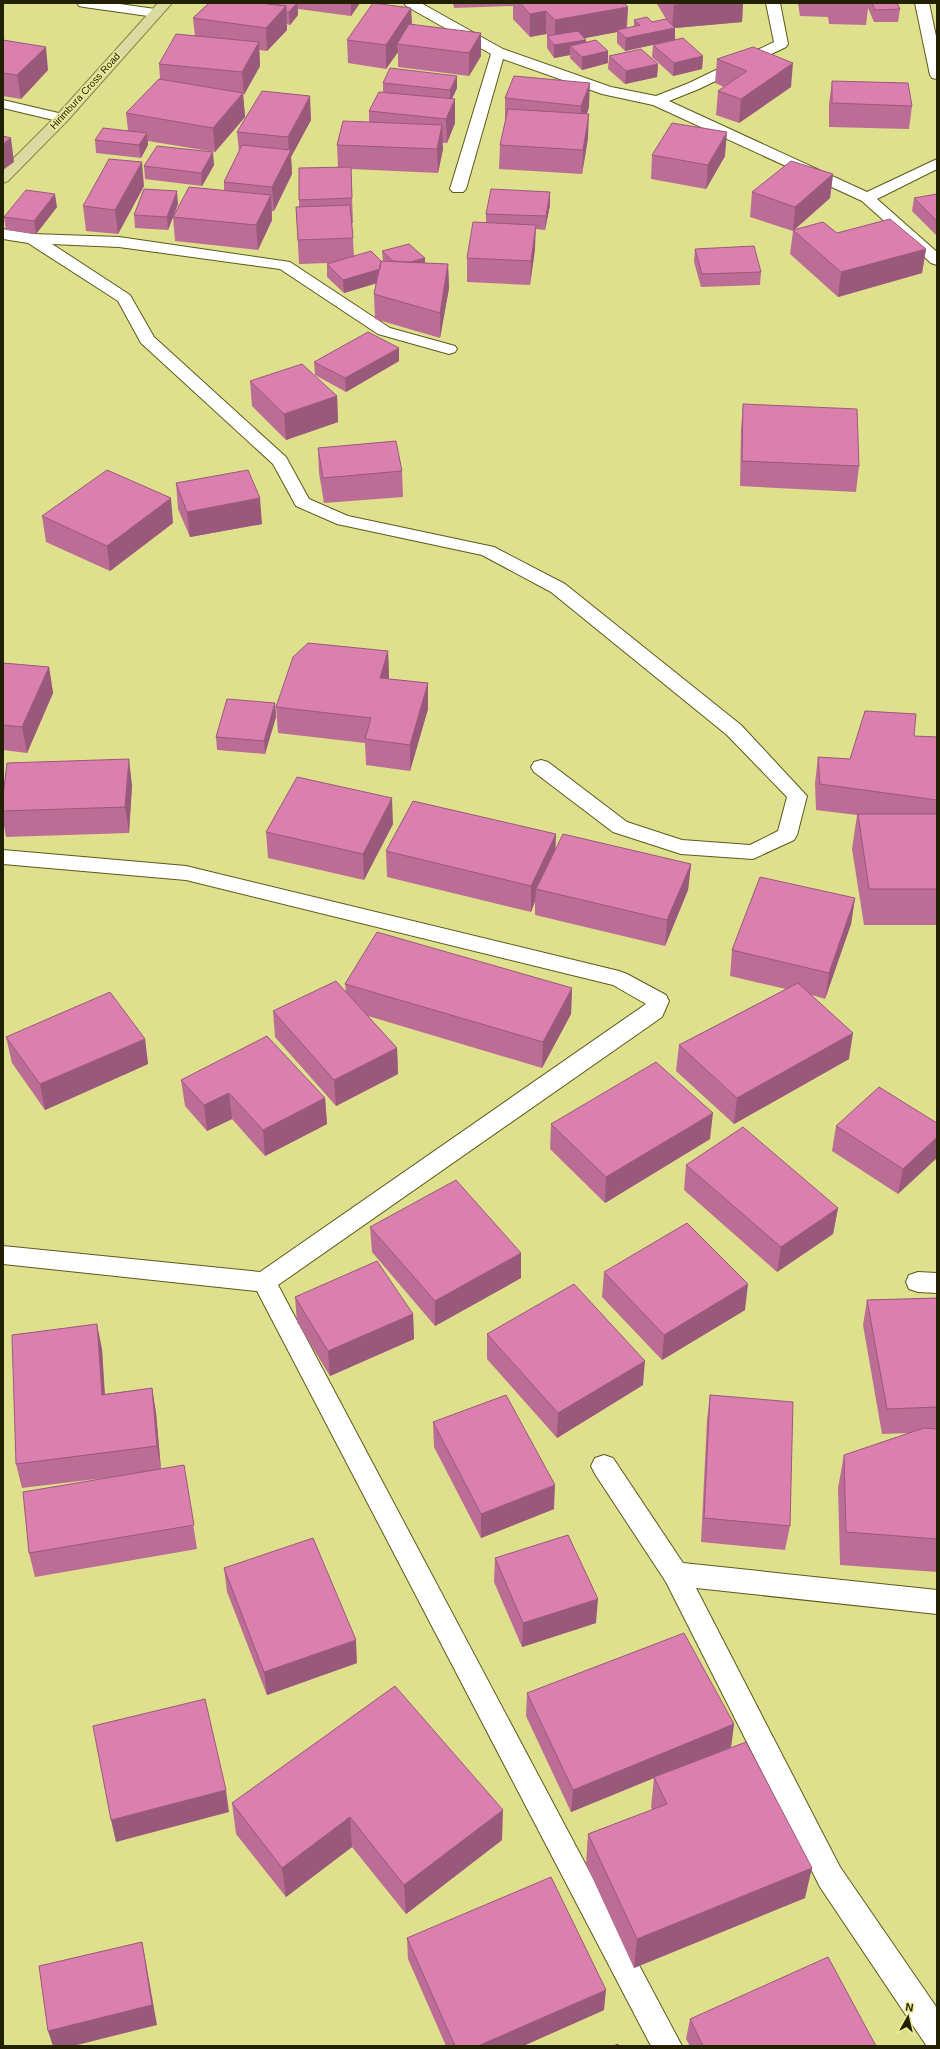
<svg xmlns="http://www.w3.org/2000/svg" width="940" height="2049" viewBox="0 0 940 2049" font-family="Arial,sans-serif">
	<style>
		.lines { fill: none; stroke-linecap: round; stroke-linejoin: round }
		.minor-casing { stroke: #5b5a1a; stroke-width: 2 }
		.major-casing { stroke: #898940; stroke-width: 2 }
		.minor { fill: #fff; fill-rule: evenodd }
		.major { fill: #dadaa1; fill-rule: evenodd }
		.wall { fill: #bc6d96 }
		.shaded-wall { fill: #99597a }
		.building { fill: #db7fae; stroke: #99597a }
		.labels { text-anchor: middle; dominant-baseline: central; stroke-width: 3; stroke-linejoin: round; paint-order: stroke }
		.far-street-label { font-size: 10px; fill: #212000; stroke: #eded9a }
	</style>
	<rect width="100%" height="100%" fill="#dfe08d"/>
	<g class="lines">
		<defs>
			<path id="minor" d="M77,3h36l42,6 5,1 2,3 -2,3 -5,1 -71,-10 -5,-1z
				M404,3h17l82,46 108,38 45,9 33,-13 85,-41 -8,-39h14l8,41 -2,3 -87,42 -30,12 198,91 70,-33v10l-60,30 60,53v13l-6,-2 -69,-62 -209,-96 -51,-11 -99,-35 -37,130 -3,3h-10l-3,-3 41,-135 -85,-48z
				M915,3h14l8,38v38l-5,-1 -2,-3z
				M3,100l64,15 2,3 -2,3 -5,1 -59,-14z
				M3,229l30,5 86,3 171,25 100,66 65,18 2,3 -2,3 -6,2 -71,-20 -98,-65 -161,-22 -67,-3 78,51 24,42 132,120 23,42 39,17 146,31 71,37 176,141 66,71 -10,39 -3,5 -41,19 -72,-5 -68,-22 -79,-60 -3,-5 3,-5 7,-2 7,2 79,60 55,18 68,5 28,-14 9,-34 -60,-62 -176,-143 -69,-37 -145,-31 -41,-18 -23,-42 -132,-121 -23,-42 -90,-58 -25,-4z
				M3,850l183,16 433,105 8,3 39,21 3,6 -7,16 -384,268 404,761h-31l-394,-755 -254,-27v-18l257,26 386,-268 -33,-19 -427,-105 -183,-16z
				M918,1272l19,1v20l-19,-1 -9,-3 -3,-7 3,-7z
				M604,1455l9,3 70,105 254,27v24l-241,-26 144,279 97,141v38l-11,-1 -106,-158 -154,-305 -71,-108 -4,-8 4,-8z"/>
			<path id="major" d="M158,3h14l-105,118 -59,60 -5,2v-14l54,-54z"/>
		</defs>
		<use href="#minor" class="minor-casing"/>
		<use href="#major" class="major-casing"/>
		<use href="#minor" class="minor"/>
		<use href="#major" class="major"/>
	</g>
	<path class="wall" d="M209,3h151l-9,13 -53,-7v6l-8,10 -3,-1v6l-20,21 -8,-1 1,16 -17,29 2,22 -30,35 -67,-11v4l-7,13 -45,-5 -1,-13 33,-10 -2,-17 34,-34 -1,-15 36,-28 -2,-18z
		M453,3h171l4,4 -1,21 7,-1v-7l18,2 14,-3 -9,-15v-1h86l-1,19 -67,6v12l-50,11 -8,-8v-11l-33,6 2,2v2l22,9v12l-26,7 -12,-12v-3l-16,3 -7,-10v-12h1l-2,-2 -16,3 -17,-18v-13l-59,2z
		M798,3h99l3,6 -2,13h-24l-6,-14 -2,17 -37,-1 -1,-7 -28,-1z
		M411,8l1,16 69,32 -12,20 -71,-9v-15l-12,17 -38,-6 -1,-23z
		M3,40l45,30 -27,29 -18,-3z
		M653,45l50,11 -1,13 -29,7 -21,-19z
		M609,56l49,8 -1,13 -32,7 -17,-15z
		M717,59l74,28 -52,36 -23,-8 2,-24 6,-4 -9,-4z
		M832,81l80,25 -3,23 -80,-2v-23z
		M383,83l74,5 -5,11 3,24 -8,20h-5l1,6 -5,24 -87,-4 2,54h-1l2,33 27,5h2l-1,-10 43,12 23,1 1,24 -9,50 -65,-19 -1,-25 2,-11 -32,10 -17,-16v-13l2,-1 -30,1 -3,-57h3v-7l39,-33 -1,-22 32,-23v-11l14,-19z
		M505,98l84,9 -2,7 1,24 -6,36 -83,-5 1,-24 5,-23z
		M311,120l-20,37 1,17 -18,37h-2v9l-14,30 -83,-9 -2,-24 -5,13 -33,-2 -1,-13 44,-11 -5,12 51,-25v-9l15,-30 -2,-20z
		M652,155l73,1 -19,33 -55,-10z
		M214,165l-12,21 -57,-7 -1,-13z
		M833,174l-3,24 -35,31 42,4 89,16 -4,24 -84,24 -48,-43 3,-23 -43,-14 2,-25z
		M144,186l-26,48 -32,-3 -3,-25z
		M550,192v13l-5,25 -10,-1v20l-5,36 -63,-3v-24l19,-36v-8z
		M937,194v42l-25,-25 2,-13z
		M57,207l-21,27 -30,-4 -2,-13z
		M695,249l66,23 -1,13 -59,2 -7,-25z
		M399,348v13l-53,31 -31,-17 -1,-13z
		M250,381l87,15 1,26 -52,18 -34,-34z
		M743,404l116,62 -3,26 -116,-6 1,-57z
		M318,448l84,23 1,26 -79,6 -5,-30z
		M176,483l86,41 -72,13 -12,-28z
		M42,516l131,7 -63,48 -64,-29z
		M388,651l1,26 -1,2 40,4v26l-18,62 -44,-6 -1,-22 -87,-10 -2,-26z
		M3,663l46,4 4,26 -26,60 -24,-3z
		M275,703l1,14 -11,37 -48,-4 -1,-13z
		M914,736l23,1v188h-73l-12,-76 5,-34 -41,-5 -1,-27 3,-26 32,2z
		M132,785l-3,48 -123,4 -3,-17v-24z
		M393,824l-29,56 -96,-22 -2,-26z
		M556,834l-1,15 136,15 -3,26 -23,56 -130,-31v-14l-4,11 -144,-35 -1,-26z
		M855,898l-4,26 -26,75 -13,-4 37,64 -115,65 -58,-53 3,-26 107,-56 -56,-13 2,-26z
		M345,984l227,4 -1,26 -29,54 -174,-52 29,32 1,26 -62,32 -61,-69 -2,-26 73,-19z
		M6,1037l139,2 3,25 -103,46 -33,-47z
		M181,1080l144,18 2,26 -62,32 -33,-37 -25,12 -22,-25z
		M937,1123l-39,71 -66,-43 4,-25z
		M551,1124l159,15 -105,64 -55,-54z
		M686,1165l152,43 -5,26 -56,38 -93,-82z
		M370,1227l151,51 -86,48 -63,-74z
		M604,1272l141,38 -83,50 -60,-63z
		M295,1297l118,17 1,25 -84,37 -33,-54z
		M937,1298v274l-97,-7 -2,-77 6,-33 65,-22 -27,1 -19,-109 4,-25z
		M487,1334l156,51 -86,53 -70,-79z
		M102,1349l3,45 47,-6 4,25 5,56 23,-4 13,84 -162,28 -6,-24 84,-76 -91,11 -6,-24z
		M710,1395l80,131 -5,24 -84,-8 6,-122z
		M433,1422l121,87 -73,29 -47,-91z
		M495,1558l101,65 -74,24 -28,-65z
		M224,1568l133,95 -90,32 -40,-103z
		M395,1686l107,154 -96,74 -54,-67 -66,50 -50,-63 -4,-31z
		M527,1693l207,31 -3,23 -16,7 90,144 -171,70 -48,-104 2,-30 64,-24 -1,-3 3,-29 -83,34 -45,-96z
		M407,1938l197,72 -81,36h-77l-38,-87z
		M690,2019l186,27h-186l-4,-7z"/>
	<path class="shaded-wall" d="M297,3l1,12 -8,10 -1,-13z
		M351,3h9l-9,13z
		M698,3h45l-1,19 -67,6v12l-50,11 1,-13 46,-10 2,-23z
		M286,6l1,24 -20,21 -1,-23z
		M628,7l-2,23h-9v2l-62,12v-24z
		M411,8l1,23 -15,13 1,8 -12,17v-24z
		M546,11v23l-16,3v-23z
		M481,33v23l-12,20v-23z
		M586,40l-1,12 -15,-6v9l-16,3v-13z
		M259,42l1,24 -16,29 -2,-23z
		M46,47l2,23 -27,29 -4,-24z
		M608,51v12l-26,7v-13z
		M703,56l-1,13 -29,7 1,-13z
		M793,63l-2,24 -52,36 2,-24z
		M658,64l-1,13 -32,7 1,-13z
		M457,76v12l-7,15v-13z
		M590,83l-1,24 -8,22v-23z
		M243,93l2,24 -30,35 -2,-24z
		M310,96l1,24 -20,37 1,17 -18,37 -2,-24 17,-33 -1,-17z
		M455,99v24l-8,20 -1,-24z
		M589,114l-1,24 -6,36 1,-24z
		M442,125l1,24 -5,24 -1,-24z
		M727,132l-2,24 -19,33 2,-24z
		M147,133l1,12 -7,13 -2,-13z
		M11,138l3,24 -11,8v-26z
		M213,152l1,13 -12,21 -1,-13z
		M142,162l2,24 -26,48 -3,-24z
		M833,174l-3,24 -36,32h-1v1l2,-24z
		M177,191l1,13 -10,26 -1,-13z
		M550,192v13l-5,25 1,-14z
		M55,194l2,13 -21,27 -2,-13z
		M271,195l1,25 -14,30 -2,-25z
		M536,225l-1,24 -5,36 1,-24z
		M926,249l-4,24 -84,24 3,-25z
		M425,258v13l-27,-5z
		M448,264l1,24 -9,50v-25z
		M387,267l1,13 -44,13 -1,-13z
		M399,348v13l-53,31 -1,-14z
		M337,396l1,26 -52,18 -2,-26z
		M171,498l2,25 -63,48 -3,-25z
		M260,498l2,26 -72,13 -3,-25z
		M388,651l1,26 -8,27 -1,-26z
		M49,667l4,26 -26,60 -5,-26z
		M428,683v26l-18,62v-26z
		M275,703l1,14 -11,37 -1,-13z
		M129,759l3,26 -3,48 -4,-26z
		M392,798l1,26 -29,56 -1,-26z
		M556,834l-1,26 -19,29 -1,12 -4,11v-26z
		M691,864l-3,26 -23,56 2,-26z
		M855,898l-4,26 -26,75 4,-26z
		M572,988l-1,26 -29,54 1,-26z
		M853,1033l-4,26 -115,65 3,-26z
		M145,1039l3,25 -103,46 -5,-26z
		M397,1048l1,26 -62,32 -2,-26z
		M229,1093l3,26 -25,12 -3,-26z
		M325,1098l2,26 -62,32 -2,-26z
		M713,1113l-3,26 -105,64 1,-26z
		M937,1137v21l-39,36 5,-25z
		M838,1208l-5,26 -56,38 4,-25z
		M521,1253v25l-86,48v-25z
		M748,1284l-3,26 -83,50 2,-25z
		M413,1314l1,25 -84,37 -2,-25z
		M97,1324l5,25 4,70 -4,-24z
		M645,1361l-2,24 -86,53 1,-25z
		M152,1388l4,25 5,57 -4,-24z
		M555,1485l-1,24 -73,29v-24z
		M598,1599l-2,24 -74,24 1,-24z
		M356,1640l1,23 -90,32 -3,-23z
		M734,1724l-3,23 -76,31 -1,-1v1l-83,34 2,-22z
		M226,1790l3,22 -113,30 -5,-22z
		M503,1810l-1,30 -96,74 -2,-29z
		M350,1817l2,30 -66,50 -4,-29z
		M812,1868l-7,30 -171,70 3,-29z
		M142,1942l4,21 11,62 -84,21h-20l-5,-15z
		M606,1990l-2,20 -81,36h-45z"/>
	<path class="building" d="M209,3h52l25,3 -20,22 -73,-10z
		M261,3h36l-8,9h-3v-6z
		M373,3l38,5 -25,37 -39,-5z
		M520,3h104l4,4 -73,13 -9,-9 -16,3z
		M672,3h26l-24,2z
		M872,3h25l3,6 -25,1z
		M647,17l5,5 14,-3 9,9 -49,10 -9,-8 23,-5 -6,-5z
		M409,24l72,9 -12,20 -72,-9z
		M578,31l8,9 -32,5 -7,-9z
		M176,34l83,8 -17,30 -83,-8z
		M683,38l20,18 -29,7 -21,-18z
		M3,40l43,7 -29,28 -14,-2z
		M596,40l12,11 -26,6 -12,-11z
		M753,47l40,16 -52,36 -23,-8 29,-20 -30,-12z
		M641,49l17,15 -32,7 -17,-15z
		M390,68l67,8 -7,14 -67,-7z
		M514,76l76,7 -9,23 -76,-8z
		M159,79l84,14 -30,35 -87,-15z
		M832,81l76,2 4,23 -80,-3z
		M262,91l48,5 -22,41 -51,-5z
		M379,92l76,7 -9,20 -77,-8z
		M508,109l81,5 -6,36 -83,-5z
		M343,121l99,4 -5,24 -100,-4z
		M672,123l55,9 -19,33 -56,-10z
		M103,128l44,5 -8,12 -44,-5z
		M3,136l8,2 -8,6z
		M242,145l49,5 -19,37 -48,-5z
		M157,146l56,6 -12,21 -57,-7z
		M109,159l33,3 -27,48 -32,-4z
		M791,161l42,13 -38,33 -43,-15z
		M351,167l1,31 -53,2v-32z
		M189,187l82,8 -15,30 -83,-8z
		M144,189l33,2 -10,26 -33,-2z
		M491,189l59,3 -4,24 -60,-2z
		M26,190l29,4 -21,27 -30,-4z
		M937,194v27l-23,-23z
		M350,205l3,33 -55,2 -2,-33z
		M890,219l36,30 -85,23 -48,-42 30,-8 14,11z
		M473,222l63,3 -5,36 -64,-3z
		M409,244l16,14 -15,4 -17,-1 -11,-10z
		M754,246l7,26 -59,2 -7,-25z
		M371,251l10,10 -1,8 -37,11 -16,-16z
		M381,261l67,3 -8,49 -66,-19z
		M368,332l31,16 -54,30 -31,-16z
		M302,364l35,32 -53,18 -34,-33z
		M743,404l114,5 2,57 -117,-5z
		M396,441l6,30 -79,7 -5,-30z
		M107,470l64,28 -64,48 -65,-30z
		M248,470l12,28 -73,14 -11,-29z
		M308,643l80,8 -8,27 48,5 -18,62 -45,-6 6,-21 -95,-11 17,-50z
		M3,663l46,4 -27,60 -19,-2z
		M227,699l48,4 -11,38 -48,-4z
		M865,711l51,3 -2,22 23,1v63l-117,-16 -2,-27 32,2z
		M129,759l-4,48 -122,4v-15l4,-33z
		M297,777l95,21 -29,56 -97,-22z
		M413,801l143,33 -25,52 -145,-35z
		M858,814h79v75h-68z
		M563,834l128,30 -24,56 -131,-31z
		M760,877l95,21 -26,75 -97,-23z
		M377,932l195,56 -29,54 -198,-58z
		M336,981l61,67 -63,32 -61,-69z
		M798,983l55,50 -116,65 -58,-53z
		M110,992l35,47 -105,45 -34,-47z
		M267,1036l58,62 -62,32 -34,-37 -25,12 -23,-25z
		M656,1062l57,51 -107,64 -55,-53z
		M879,1087l58,36v14l-34,32 -67,-43z
		M743,1127l95,81 -57,39 -95,-82z
		M456,1180l65,73 -86,48 -65,-74z
		M687,1223l61,61 -84,51 -60,-63z
		M377,1261l36,53 -85,37 -33,-54z
		M574,1284l71,77 -87,52 -71,-79z
		M937,1298v109l-50,2 -20,-109z
		M97,1324l5,71 50,-7 5,58 -141,18 -4,-129z
		M506,1395l49,90 -74,29 -48,-92z
		M710,1395l83,7 -3,124 -86,-8z
		M924,1428l13,1v110l-91,-7 -2,-77z
		M184,1465l10,60 -165,28 -6,-61z
		M568,1535l30,64 -75,24 -28,-65z
		M313,1538l43,102 -92,32 -40,-104z
		M684,1633l50,91 -161,66 -46,-97z
		M395,1686l108,124 -99,75 -54,-68 -68,51 -50,-65z
		M205,1699l21,91 -115,30 -18,-94z
		M746,1742l66,126 -175,71 -49,-105 79,-30 -13,-27z
		M551,1877l55,113 -128,56h-23l-48,-108z
		M142,1942l10,63 -104,26 -9,-65z
		M828,1957l48,89h-173l-13,-27z
		M618,2044l1,2h-6z"/>
	<g class="labels">
		<g class="far-street-label">
			<text transform="translate(85 91) rotate(-48)">Hirimbura Cross Road</text>
		</g>
	</g>
	<rect width="940" height="2049" fill="none" stroke="#212000" stroke-width="8"/>
	<g transform="translate(908 2017) rotate(8)" stroke="#eded9a" stroke-width="3" paint-order="stroke">
	<path d="M0-3L7 15L0 10L-7 15Z" fill="#212000"/>
	<text y="-6" font-size="11" font-weight="bold" text-anchor="middle" fill="#212000">N</text>
	</g>
</svg>
